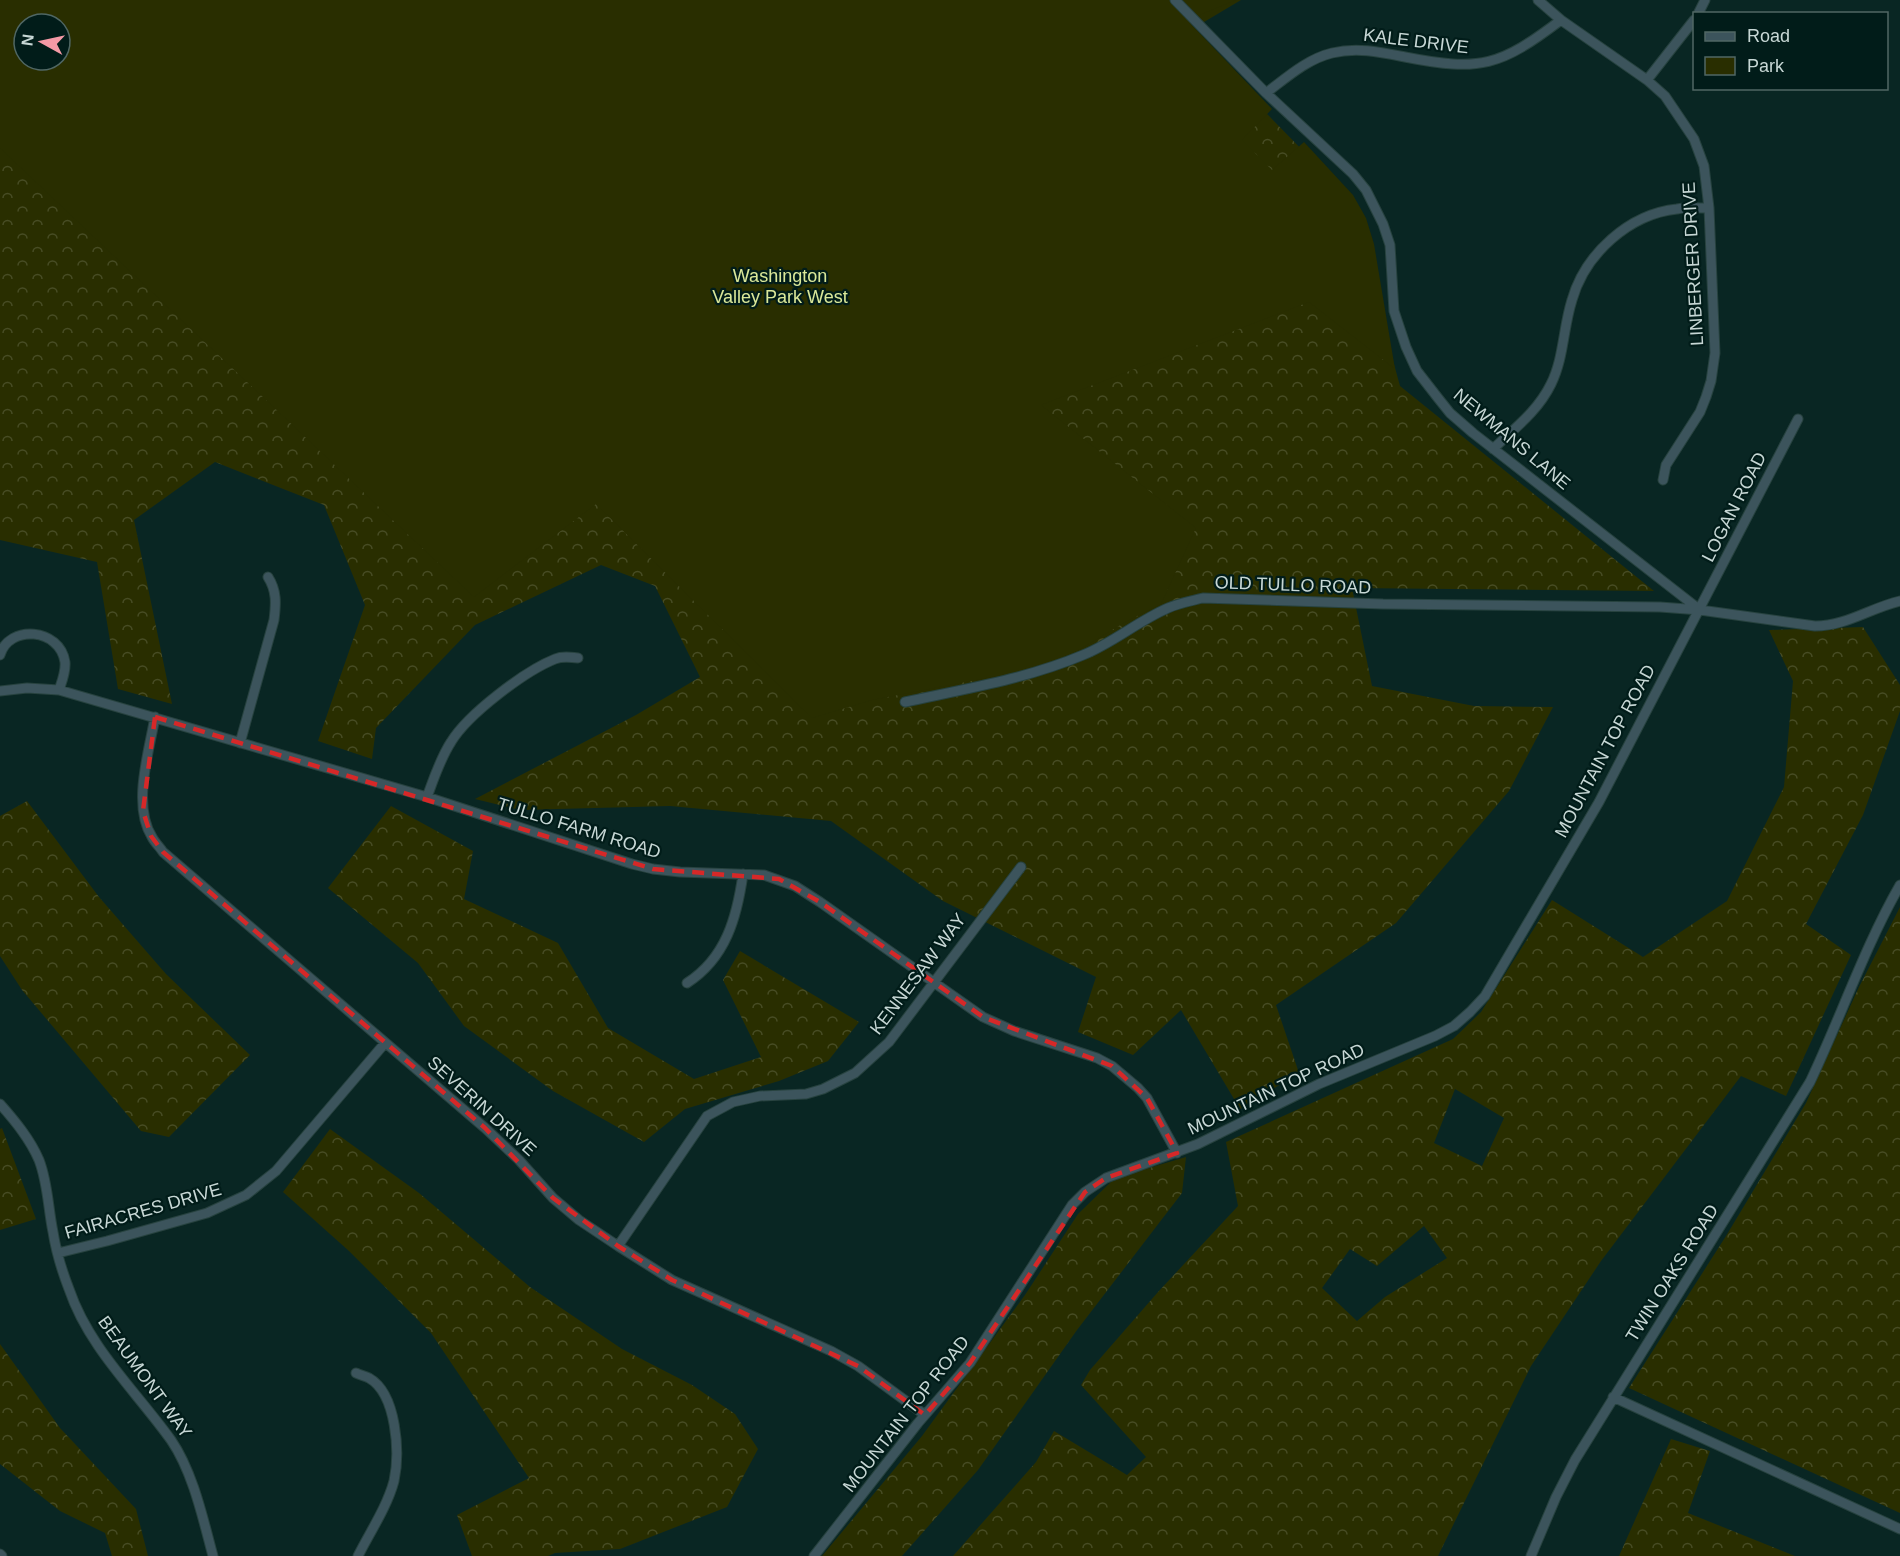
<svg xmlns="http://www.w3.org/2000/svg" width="1900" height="1556" viewBox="0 0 1900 1556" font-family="Helvetica,sans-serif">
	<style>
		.forest { fill: url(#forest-crowns); fill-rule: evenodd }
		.park { fill: #292e00; fill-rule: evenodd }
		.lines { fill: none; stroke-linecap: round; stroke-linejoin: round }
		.minor-casing { stroke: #27423f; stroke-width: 11 }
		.minor { stroke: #3c545c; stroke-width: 9 }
		.marked { fill: none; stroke: #d62828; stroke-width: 4.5; stroke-dasharray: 12 8; stroke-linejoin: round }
		.labels { text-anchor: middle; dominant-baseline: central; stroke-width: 4.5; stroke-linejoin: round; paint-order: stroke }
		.street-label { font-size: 18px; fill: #c7d7d5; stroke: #011c19 }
		.park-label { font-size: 18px; fill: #dbe899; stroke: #011c19 }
	</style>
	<defs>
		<pattern id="forest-crowns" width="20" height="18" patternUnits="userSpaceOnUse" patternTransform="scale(1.5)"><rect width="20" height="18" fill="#292e00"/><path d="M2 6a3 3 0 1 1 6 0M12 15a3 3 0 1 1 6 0" fill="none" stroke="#474c24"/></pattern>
	</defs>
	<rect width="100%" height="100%" fill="#092623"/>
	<path class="forest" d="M0,0h1156l196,201 14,61 34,124 254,205 -302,-3 20,98 102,20 79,1 -44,84 -113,132 -120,82 23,68 -59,36 -59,-99 -48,45 -55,-23 18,-55 -153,-76 -112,-80 -161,-15 -150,4 -45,-11 161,-84 64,-38 -45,-91 -54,-21 -126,60 -99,103 -4,31 -54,-18 47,-136 -41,-100 -109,-43 -81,58 38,184 -54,-15 -21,-127 -97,-22zM24,24h36v36h-36z
		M1175,0h66l-42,25z
		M1863,627l37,58v26l-37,104 -57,109 45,31 -65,141 -45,-20 -140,185 -70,105 -93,190h-485l83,-94 18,-31 73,44 19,-18 -65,-72 9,-15 68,-78 80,-86 -12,-64 227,-103 28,-27 71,-112 91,57 84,-56 57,-114 9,-106 -24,-51zM1455,1089l49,29 -22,48 -48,-23zM1424,1226l23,32 -62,39 -28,24 -35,-33 28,-39 27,17z
		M27,801l72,96 67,77 84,81 -81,82 -28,-6 -119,-141 -22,-34v-140z
		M391,806l82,45 -9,48 94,44 50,85 86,51 67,-22 -38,-77 17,-29 119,71 -31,39 -49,20 -94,28 -41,33 -91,-51 -89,-65 -46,-63 -90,-75z
		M1900,907v606l-271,-125 97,-152 80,-133 53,-116z
		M2,1128l34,91 -36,11v-101z
		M330,1129l89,64 111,94 92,62 70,36 43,29 23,35 -31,58 -107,42 -65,4 -7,3h-76l-15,-41 72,-37 -98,-145 -82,-82 -66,-59z
		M1186,1157l-4,36 -105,137 -99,140 -76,86h-80l100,-120 103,-141 53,-81 37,-36z
		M0,1344l60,84 76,81 12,47h-36l-7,-23 -45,-22 -60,-47z
		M1671,1439l39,12 -22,62 107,43h-176z"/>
	<path class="park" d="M0,0h1236l-34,14 -11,10 81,85 -30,31 30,30 32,-28 49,53 13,23 8,26 21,125 -86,-67 -268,103 155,123 -35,76 -34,17 -55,33 -28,13 -172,33 -60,18 -216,-214 -122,93 -474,-449zM24,24h36v36h-36z"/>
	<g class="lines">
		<defs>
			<path id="minor" d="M1175,0l91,93 87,81 13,16 17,34 7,21 4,66 12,36 11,24 21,27 12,15 23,20 227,177
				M1538,0l23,20 86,60 18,16 29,43 10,27 5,42 6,145 -4,28 -5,16 -6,15 -34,53 -3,15
				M1698,14l7,-14
				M1647,80l47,-60
				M1266,93c20,-15 41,-34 66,-40 25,-6 48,-1 73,4 76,15 95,9 156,-37
				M1493,449c21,-20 45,-38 58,-65 13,-26 12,-56 21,-84 13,-46 57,-86 105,-91 10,-2 22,-1 32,-1
				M0,655c9,-31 60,-27 65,7 1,10 -3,19 -6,28
				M0,691l27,-3 32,2 368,107 205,67 21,5 27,3 84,3 31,11 25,16 163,115 31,14 83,27 15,8 26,22 9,10 30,55
				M905,702c60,-13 121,-23 178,-47 30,-12 55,-34 85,-47 11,-5 23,-7 35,-10l180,6 277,3 40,3 115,16c31,0 55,-18 85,-25
				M155,717c-6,35 -23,88 -3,120 3,6 8,10 11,15l322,276 34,32 34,38 26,22 39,26 54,34 159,71 27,15 67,49
				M240,743l34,-123c2,-16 3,-29 -6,-43
				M427,797c7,-19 13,-38 24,-55 17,-28 74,-71 104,-83 7,-3 15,-2 23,-1
				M687,983c39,-25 50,-66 56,-109
				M0,1104c15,17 30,35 39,56 9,23 9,48 14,72 3,19 9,39 16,57 20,59 67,102 102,151 22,32 32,79 42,116
				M618,1246l89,-130 26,-14 27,-6 46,-2 17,-5 32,-16 34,-31 132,-175
				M58,1253l49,-12 100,-28 39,-18 30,-24 109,-128
				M356,1373c4,2 9,3 13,5 28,16 31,75 25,103 -7,26 -24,51 -36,75
				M1613,1397l287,132
				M0,1554l2,2
				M814,1556l104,-133 52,-60 102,-158 13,-13 21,-14 92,-34 121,-60 116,-48 19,-10 16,-14 15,-16 114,-194 199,-383
				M1531,1556l25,-59 19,-37 235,-378c31,-65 54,-134 90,-197"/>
		</defs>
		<use href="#minor" class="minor-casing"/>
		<use href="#minor" class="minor"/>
	</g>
	<path class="marked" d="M155,717l498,152 126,10 41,23 163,115 129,49 35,32 30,55 -71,25 -21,14 -115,171 -45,52 -67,-49 -186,-86 -54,-34 -65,-48 -68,-70 -322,-276 -12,-16 -8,-25z"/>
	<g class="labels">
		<g class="street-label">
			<text transform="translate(1416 41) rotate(7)">KALE DRIVE</text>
			<text transform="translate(1693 264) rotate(-93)">LINBERGER DRIVE</text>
			<text transform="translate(1512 439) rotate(40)">NEWMANS LANE</text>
			<text transform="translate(1734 507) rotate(-63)">LOGAN ROAD</text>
			<text transform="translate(1293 585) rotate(2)">OLD TULLO ROAD</text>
			<text transform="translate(1605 751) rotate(-62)">MOUNTAIN TOP ROAD</text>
			<text transform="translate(579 828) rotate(17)">TULLO FARM ROAD</text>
			<text transform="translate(918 974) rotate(-53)">KENNESAW WAY</text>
			<text transform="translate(1276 1089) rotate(-25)">MOUNTAIN TOP ROAD</text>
			<text transform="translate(482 1106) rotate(42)">SEVERIN DRIVE</text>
			<text transform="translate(143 1211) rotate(-16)">FAIRACRES DRIVE</text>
			<text transform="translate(1672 1273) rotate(-58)">TWIN OAKS ROAD</text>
			<text transform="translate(145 1377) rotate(54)">BEAUMONT WAY</text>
			<text transform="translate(906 1414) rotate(-52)">MOUNTAIN TOP ROAD</text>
		</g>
		<g class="park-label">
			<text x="780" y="276">Washington<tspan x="780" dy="21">Valley Park West</tspan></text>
		</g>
	</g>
	<rect x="1693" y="12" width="195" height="78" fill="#011c19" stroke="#506764" stroke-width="1.5"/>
	<rect x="1705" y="32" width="30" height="9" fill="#3c545c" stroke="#506764" stroke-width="1.5"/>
	<text x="1747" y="42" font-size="18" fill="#c7d7d5">Road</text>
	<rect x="1705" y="57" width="30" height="18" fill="#292e00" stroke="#506764" stroke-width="1.5"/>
	<text x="1747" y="72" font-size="18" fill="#c7d7d5">Park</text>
	<g transform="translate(42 42) rotate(278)"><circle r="28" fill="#011c19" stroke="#506764" stroke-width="1.5"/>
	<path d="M0-4.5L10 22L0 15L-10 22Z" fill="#f49aa6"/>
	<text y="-9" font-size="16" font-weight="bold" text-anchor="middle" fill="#c7d7d5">N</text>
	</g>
</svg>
